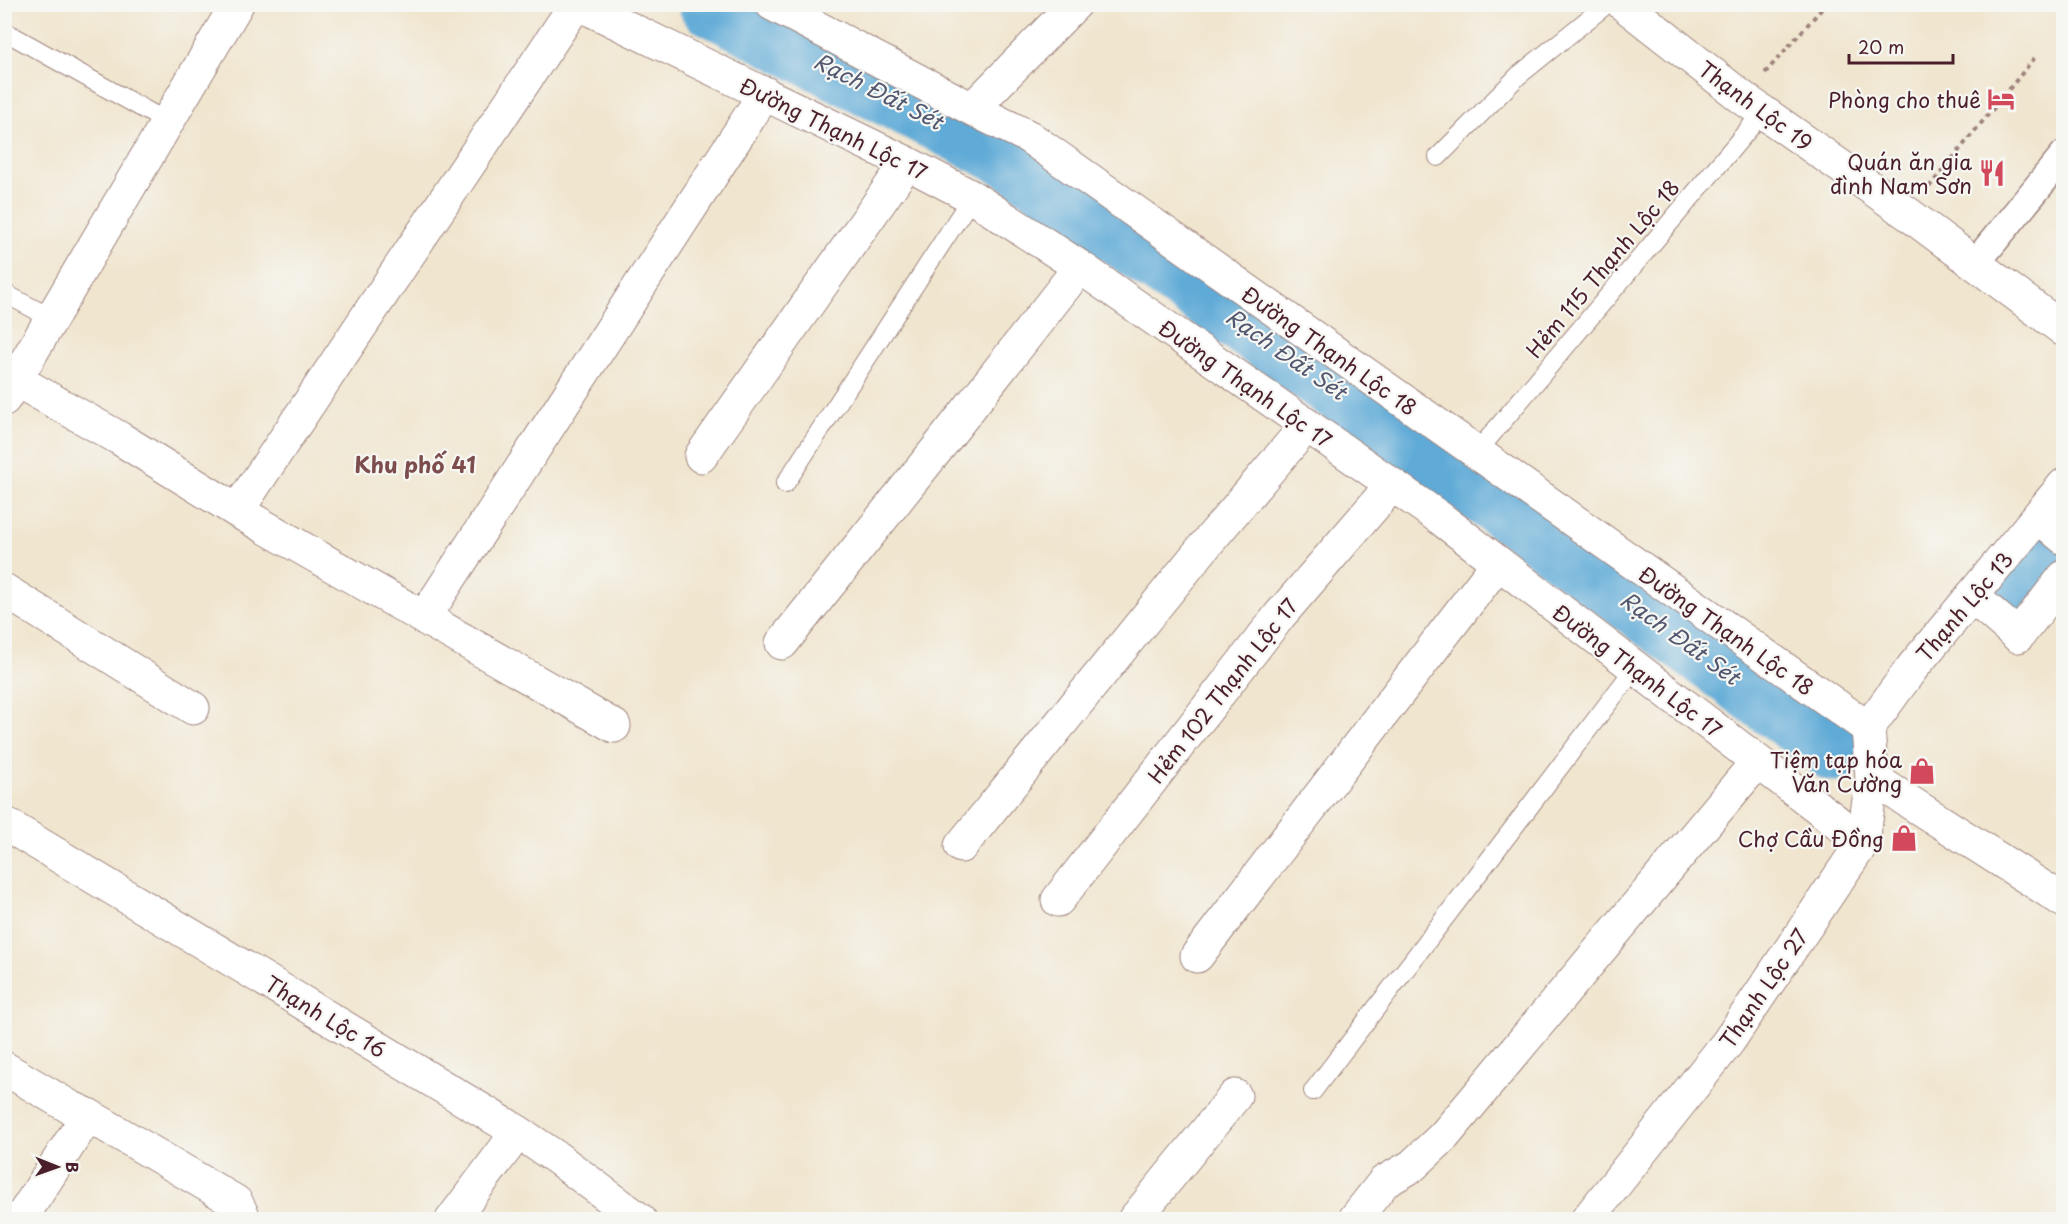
<svg xmlns="http://www.w3.org/2000/svg" width="2068" height="1224" viewBox="0 0 2068 1224" font-family="'Playpen Sans',sans-serif">
	<style>
		.water { fill: #5faad7; stroke: #546481; stroke-width: 1.5 }
		.lines { fill: none; stroke-linecap: round; stroke-linejoin: round }
		.river { stroke: #5faad7; stroke-width: 63 }
		.service-casing { stroke: #9d827c; stroke-width: 20 }
		.pedestrian-casing { stroke: #9d827c; stroke-width: 31 }
		.minor-casing { stroke: #9d827c; stroke-width: 35 }
		.tertiary-casing { stroke: #9d827c; stroke-width: 35 }
		.path { stroke: #9d827c; stroke-width: 4; stroke-dasharray: 4.5 4.5; stroke-linecap: butt }
		.service { stroke: #fff; stroke-width: 18 }
		.pedestrian { stroke: #fff; stroke-width: 28 }
		.minor { stroke: #fff; stroke-width: 33 }
		.tertiary { stroke: #fff; stroke-width: 33 }
		.labels { text-anchor: middle; dominant-baseline: central; stroke-width: 4.5; stroke-linejoin: round; paint-order: stroke }
		.poi-label { font-size: 21px; fill: #4a1f2b; stroke: #f6f6f2; text-anchor: end }
		.street-label { font-size: 21px; fill: #4a1f2b; stroke: #f6f6f2 }
		.water-label { font-size: 22px; font-style: italic; fill: #525770; stroke: #f6f6f2 }
		.neighbourhood-label { font-size: 22px; font-weight: bold; fill: #7d4d4e; stroke: #f6f6f2 }
	</style>
	<rect width="100%" height="100%" fill="#f6f6f2"/>
	<filter id="ink" filterUnits="userSpaceOnUse"><feTurbulence type="fractalNoise" baseFrequency=".0167" numOctaves="2"/><feDisplacementMap in="SourceGraphic" scale="12" xChannelSelector="R" yChannelSelector="G"/><feConvolveMatrix kernelMatrix="1 2 1 2 8 2 1 2 1" color-interpolation-filters="sRGB"/></filter>
	<filter id="wash" filterUnits="userSpaceOnUse"><feTurbulence type="fractalNoise" baseFrequency=".008" numOctaves="4" result="noise"/><feDisplacementMap in="SourceGraphic" scale="24" xChannelSelector="R" yChannelSelector="G"/><feGaussianBlur stdDeviation="1.35" result="paint"/><feColorMatrix in="noise" values="0 0 0 0 0 0 0 0 0 0 0 0 0 0 0 0 0 1.4 0 .05"/><feComposite in="paint" operator="in"/></filter>
	<g filter="url(#wash)">
		<rect width="100%" height="100%" fill="#f0e5ce"/>
		<path class="water" d="M2035,529l28,24v5l-49,60 -31,-25z"/>
		<g class="lines">
			<path class="river" d="M710,4l300,153 519,369 305,224"/>
		</g>
	</g>
	<g filter="url(#ink)">
		<g class="lines">
			<defs>
				<path id="service" d="M4,31l163,91
					M1438,157l80,-81 89,-72
					M4,293l47,25
					M1476,453l287,-341
					M785,484l187,-287
					M1313,1091l322,-423"/>
				<path id="pedestrian" d="M1974,265l90,-110"/>
				<path id="minor" d="M576,4l-339,507 377,215
					M579,4l328,159 65,34 108,70 360,251 423,324
					M772,4l200,105 57,28 839,591
					M972,109l103,-105
					M16,380l103,58 118,73
					M4,399l233,-395
					M701,456l206,-293
					M2039,517l25,21
					M4,590l189,118
					M1972,596l46,40 46,-59
					M424,618l341,-525
					M782,643l156,-195 142,-181
					M1872,778l192,123
					M4,823l514,309 39,26 83,62
					M961,846l241,-297 105,-124
					M1058,900l222,-285 112,-130
					M1197,956l301,-393
					M4,1068l66,39 18,8 -68,105
					M88,1115l148,87 7,14 -2,4
					M452,1220l66,-88
					M1134,1220l101,-124
					M1354,1220l30,-38 28,-16 32,-30 313,-374"/>
				<path id="tertiary" d="M1623,4l120,94 164,115 157,117
					M1587,1220l141,-178 135,-200 9,-64 -4,-50 44,-60 152,-183"/>
			</defs>
			<use href="#service" class="service-casing"/>
			<use href="#pedestrian" class="pedestrian-casing"/>
			<use href="#minor" class="minor-casing"/>
			<use href="#tertiary" class="tertiary-casing"/>
			<path class="path" d="M1765,73l61,-69
				M1929,187l108,-132"/>
			<use href="#service" class="service"/>
			<use href="#pedestrian" class="pedestrian"/>
			<use href="#minor" class="minor"/>
			<use href="#tertiary" class="tertiary"/>
		</g>
	</g>
	<defs>
		<symbol id="hotel-bare" viewBox="-9 -9 18 18"><path d="M-6-4.5h1.5V1H6V5H4.5V3h-9V5H-6ZM-4 0a1.8 1.8 0 1 1 3.6 0ZM.5 0V-2.5h3Q6-2.5 6 0Z" fill="#d1495b" stroke="#f6f6f2" stroke-width="2.5" paint-order="stroke"/></symbol>
		<symbol id="restaurant-bare" viewBox="-9 -9 18 18"><path d="M-5-6h1v4h1v-4h1v4h1v-4h1v5L-1.5 .5V6h-2V.5L-5-1ZM5-6V6H3V1.5H1.5Q1.5-4 5-6Z" fill="#d1495b" stroke="#f6f6f2" stroke-width="2.5" paint-order="stroke"/></symbol>
		<symbol id="shop-bare" viewBox="-9 -9 18 18"><path d="M-5-2.5h2.3a2.7 3.5 0 0 1 5.4 0H5L5.5 6h-11ZM-1.5-2.5h3a1.5 2.3 0 0 0-3 0Z" fill="#d1495b" stroke="#f6f6f2" stroke-width="2.5" paint-order="stroke"/></symbol>
	</defs>
	<g fill-rule="evenodd">
		<use href="#hotel-bare" x="1982" y="80" width="38" height="38"/>
		<use href="#restaurant-bare" x="1973" y="154" width="38" height="38"/>
		<use href="#shop-bare" x="1903" y="752" width="38" height="38"/>
		<use href="#shop-bare" x="1885" y="819" width="38" height="38"/>
	</g>
	<g class="labels">
		<g class="poi-label">
			<text x="1981" y="99">Phòng cho thuê</text>
			<text x="1972" y="161">Quán ăn gia<tspan x="1972" dy="24">đình Nam Sơn</tspan></text>
			<text x="1902" y="759">Tiệm tạp hóa<tspan x="1902" dy="24">Văn Cường</tspan></text>
			<text x="1884" y="838">Chợ Cầu Đồng</text>
		</g>
		<g class="street-label">
			<text transform="translate(1756 105) rotate(36)">Thạnh Lộc 19</text>
			<text transform="translate(834 128) rotate(26)">Đường Thạnh Lộc 17</text>
			<text transform="translate(1602 268) rotate(-50)">Hẻm 115 Thạnh Lộc 18</text>
			<text transform="translate(1330 350) rotate(35)">Đường Thạnh Lộc 18</text>
			<text transform="translate(1246 383) rotate(35)">Đường Thạnh Lộc 17</text>
			<text transform="translate(1964 606) rotate(-50)">Thạnh Lộc 13</text>
			<text transform="translate(1727 630) rotate(35)">Đường Thạnh Lộc 18</text>
			<text transform="translate(1638 670) rotate(37)">Đường Thạnh Lộc 17</text>
			<text transform="translate(1222 690) rotate(-52)">Hẻm 102 Thạnh Lộc 17</text>
			<text transform="translate(1763 988) rotate(-56)">Thạnh Lộc 27</text>
			<text transform="translate(326 1016) rotate(31)">Thạnh Lộc 16</text>
		</g>
		<g class="water-label">
			<text transform="translate(879 90) rotate(27)">Rạch Đất Sét</text>
			<text transform="translate(1287 353) rotate(35)">Rạch Đất Sét</text>
			<text transform="translate(1681 637) rotate(36)">Rạch Đất Sét</text>
		</g>
		<g class="neighbourhood-label">
			<text x="415" y="463">Khu phố 41</text>
		</g>
	</g>
	<rect width="2068" height="1224" fill="none" stroke="#f6f6f2" stroke-width="24"/>
	<g transform="translate(57 1167) rotate(91)" stroke="#f6f6f2" stroke-width="4.5" paint-order="stroke">
	<path d="M0-4.5L10 22L0 15L-10 22Z" fill="#4a1f2b"/>
	<text y="-9" font-size="16" font-weight="bold" text-anchor="middle" fill="#4a1f2b">B</text>
	</g>
	<path d="M1849 54v9h104v-9" fill="none" stroke="#4a1f2b" stroke-width="3"/>
	<text x="1858" y="54" font-size="18" fill="#4a1f2b" stroke="#f6f6f2" stroke-width="4.5" paint-order="stroke">20 m</text>
</svg>
